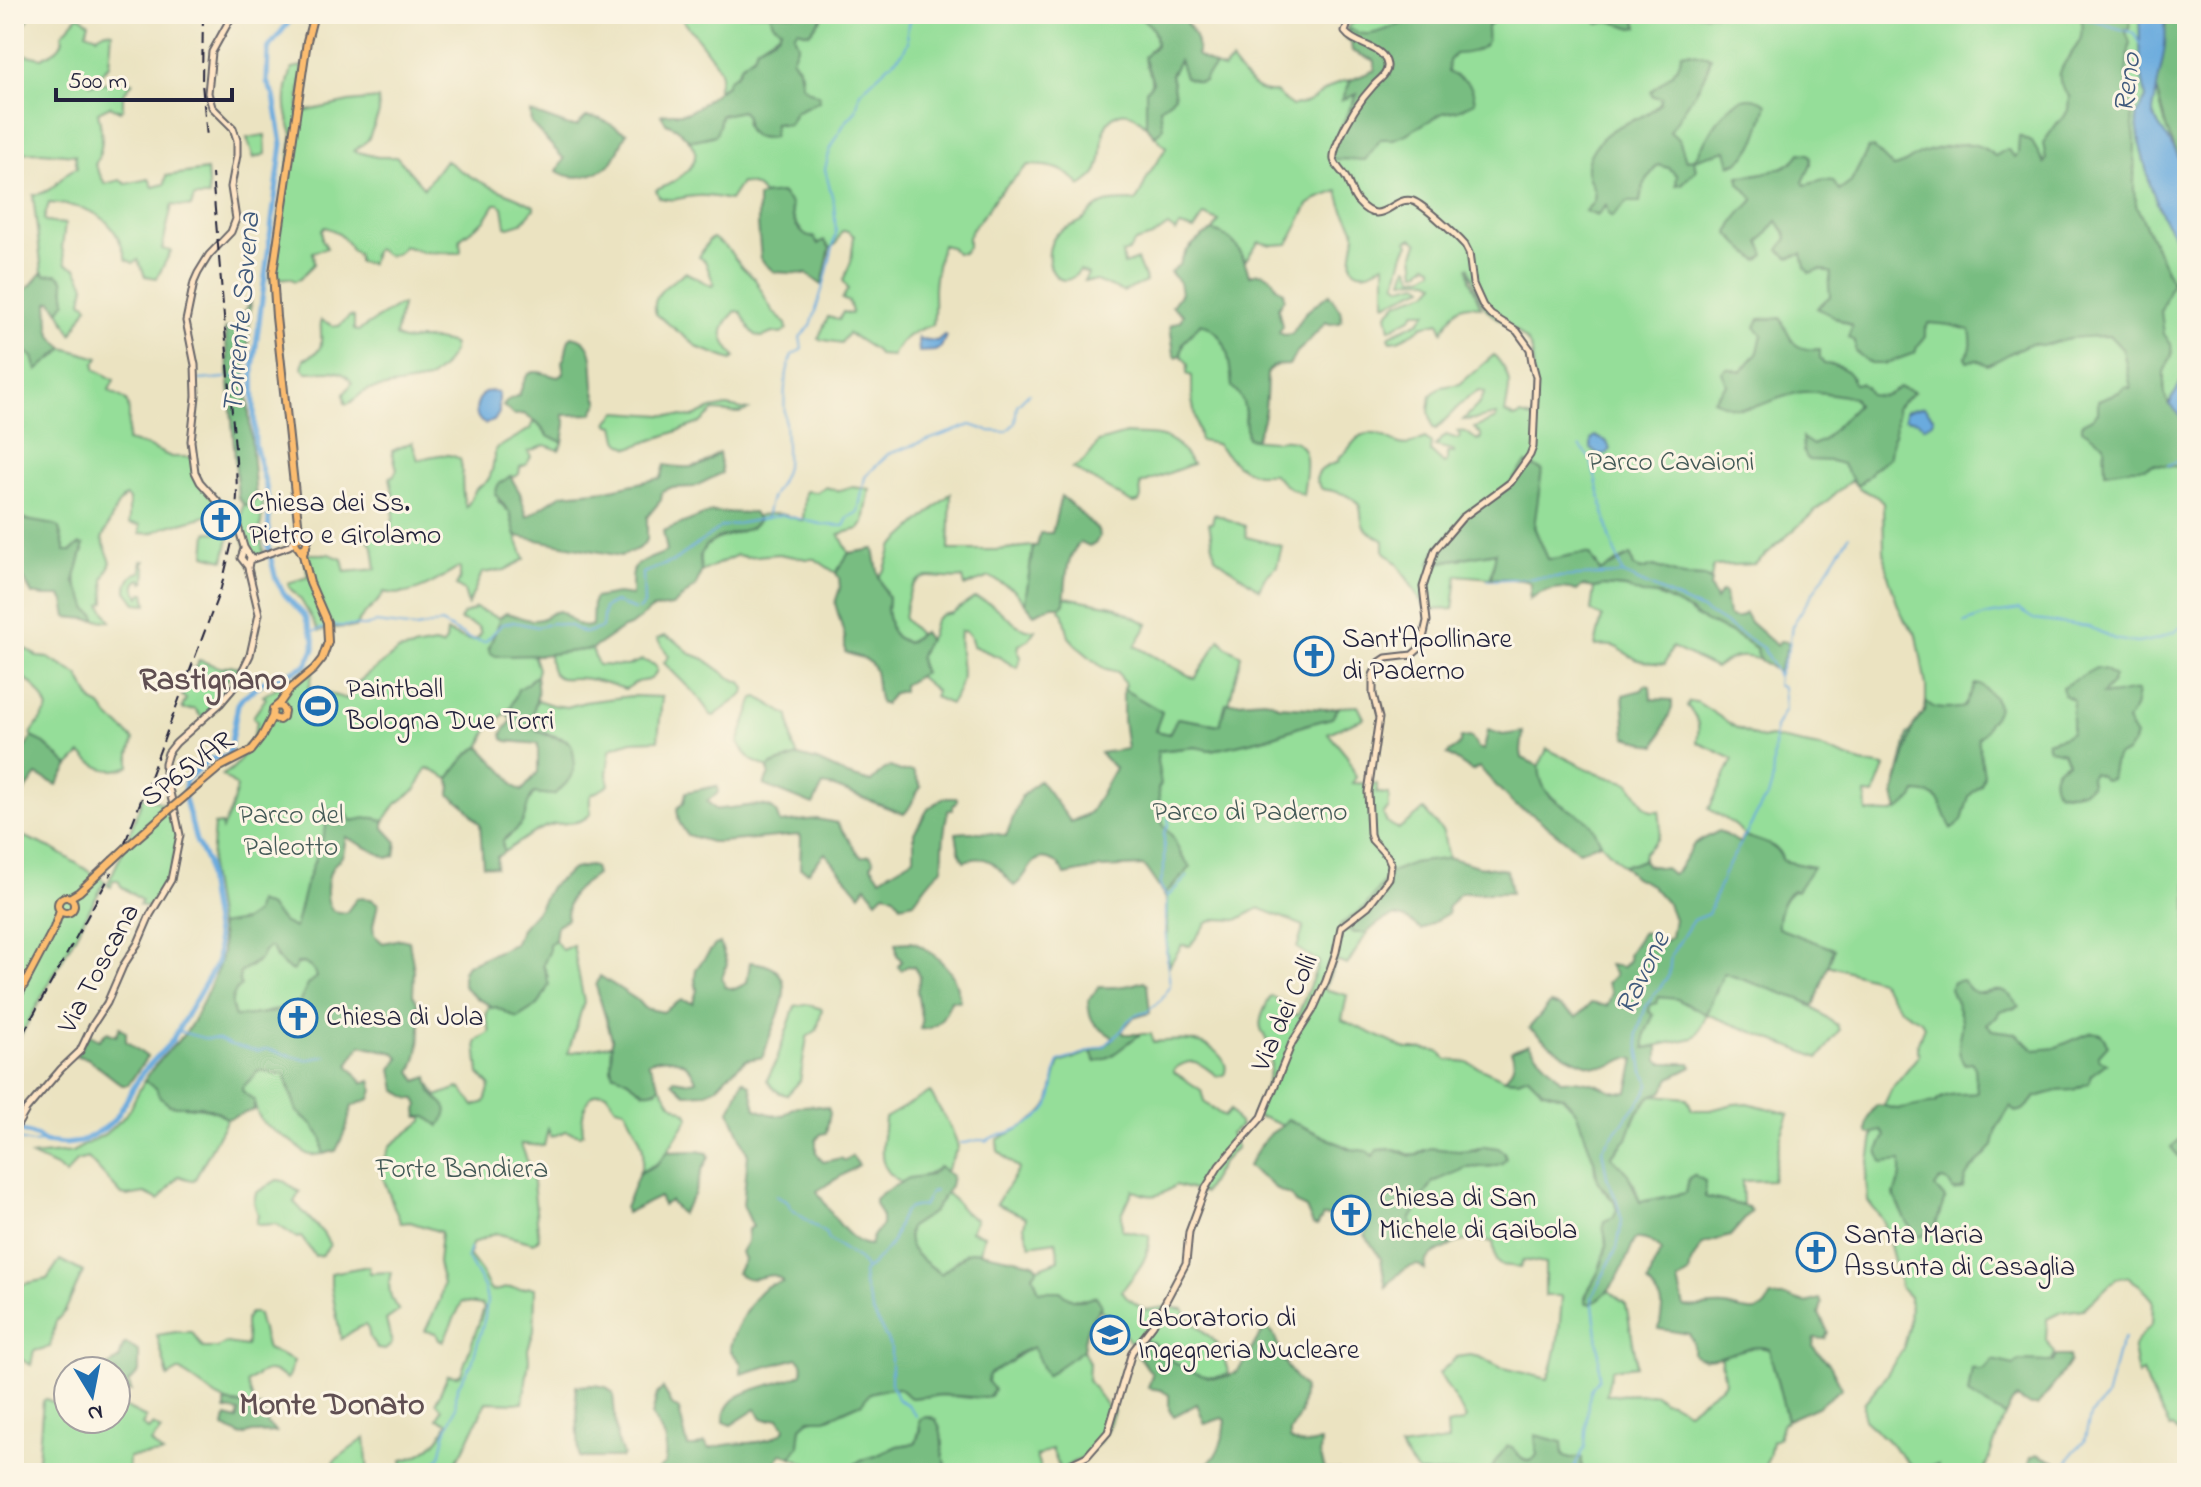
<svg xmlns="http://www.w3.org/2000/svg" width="2201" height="1487" viewBox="0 0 2201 1487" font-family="'Indie Flower',sans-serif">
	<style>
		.green { fill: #95de99; stroke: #5c806a; stroke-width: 2 }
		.forest { fill: #78bd81; stroke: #4d705e; stroke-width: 2; fill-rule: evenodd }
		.water { fill: #6babde; stroke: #46668c; stroke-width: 2 }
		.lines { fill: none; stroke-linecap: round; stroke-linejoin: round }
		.stream { stroke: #6babde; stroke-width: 2 }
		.river { stroke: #6babde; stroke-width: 5 }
		.secondary-casing { stroke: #68666a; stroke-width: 9 }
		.primary-casing { stroke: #68666a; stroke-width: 10 }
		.secondary { stroke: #fee5c5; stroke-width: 5 }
		.primary { stroke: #fcbd6f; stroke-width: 6 }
		.rail { stroke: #22223b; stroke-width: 2; stroke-dasharray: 12 6; stroke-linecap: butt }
		.primary-bridge-casing { stroke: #68666a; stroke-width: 10; stroke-linecap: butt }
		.primary-bridge { stroke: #fcbd6f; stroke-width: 6 }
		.labels { text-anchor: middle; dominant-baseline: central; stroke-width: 6; stroke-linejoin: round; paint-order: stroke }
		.park-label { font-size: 28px; fill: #445a57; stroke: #fcf5e5 }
		.poi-label { font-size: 28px; fill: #22223b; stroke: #fcf5e5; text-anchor: start }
		.street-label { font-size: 28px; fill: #22223b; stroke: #fcf5e5 }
		.water-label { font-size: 30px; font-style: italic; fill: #3f597c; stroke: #fcf5e5 }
		.quarter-label { font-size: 32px; font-weight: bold; fill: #604f52; stroke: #fcf5e5 }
	</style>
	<rect width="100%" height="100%" fill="#fcf5e5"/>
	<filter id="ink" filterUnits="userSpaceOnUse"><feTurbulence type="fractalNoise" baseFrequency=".0125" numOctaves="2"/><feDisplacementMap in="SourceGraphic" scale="16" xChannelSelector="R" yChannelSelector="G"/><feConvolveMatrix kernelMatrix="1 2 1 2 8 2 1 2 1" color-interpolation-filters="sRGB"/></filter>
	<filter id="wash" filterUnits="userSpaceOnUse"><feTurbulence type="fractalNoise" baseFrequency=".006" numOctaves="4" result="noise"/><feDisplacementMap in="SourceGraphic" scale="32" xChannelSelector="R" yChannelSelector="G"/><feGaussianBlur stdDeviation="1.8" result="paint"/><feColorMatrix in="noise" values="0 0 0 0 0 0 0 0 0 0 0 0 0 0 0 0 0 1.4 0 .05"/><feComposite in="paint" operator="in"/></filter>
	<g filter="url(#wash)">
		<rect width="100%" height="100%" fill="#ebe3c1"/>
		<path class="green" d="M14,14h17l-17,31z
			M677,14h93l11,15 -1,3 -23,15 -3,8 -28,30 -9,5c1,-6 5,-14 3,-19 -1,-6 -37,-52 -43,-57z
			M825,14h308c16,9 22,11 23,31l-7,6 -3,14c13,20 -2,39 0,61 -8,-8 -16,-17 -28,-12 -22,9 -12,36 -19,53 -2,8 -11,14 -18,19 -17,-19 -28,-20 -53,-21l-32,31 -8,13 -15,19 -5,9v10l-5,6h-6l-7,-6 -8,-2c-4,15 -8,31 -8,46 0,12 1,21 -1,34 -18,5 -33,13 -41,31l-14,-1 -2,-4 -28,-18 -7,10 -23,-4 10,-22 11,3 4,-8 8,2 1,-2 -3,-10 -7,-3 6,-10 -5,-9 8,-18 3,-26 -6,-5h-6l-6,13 -6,4 -6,-7 -6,3c-16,-10 -26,-21 -27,-40l-10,-11 -18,2c-5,-9 -12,-11 -22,-12l-11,17c-11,-2 -22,-5 -33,-4 -14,0 -24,7 -38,1l-3,-7c14,-5 43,-21 39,-40 0,-2 -6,-9 -7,-11l6,1 19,-4 6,-10 2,-11 21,-4 4,6 -1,9 28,11 2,-14 8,2 10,-7 1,-6 24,-16 -16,-10 -1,-13 -9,-14 2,-25 4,-4 11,3z
			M1365,14h822v1427l-14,-14 -3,1 -22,-41 -5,-15 -5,4c-6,-35 -9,-27 14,-52l1,-24 -12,-14 -14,-9 -10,1 -34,31 -22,3 -14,7 -1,21 9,13c-7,27 -40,41 -62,55l12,8 -22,57h-47l2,-8 -25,3 -27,-29 -22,-20v-16l19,-23 20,-31 6,-21 1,-31 -9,-9 -17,-66 -16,-21 -2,-21 9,-56 17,-36 27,-33 -2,-10 7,-19 -3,-5 -22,-13 -20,-28 -51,-15 6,-16 -56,-20c-2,-31 19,-40 34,-62l-29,-6c-7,-23 -21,-14 -37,-24 -3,-2 -6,-7 -9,-10 -8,-7 -19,-12 -28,-18l24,-50 -36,-17c3,-15 2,-24 -10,-36l2,-4h8l40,26 25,11 8,-2 49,10 42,16 24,4 -11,28 -8,-1 1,18 22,1 10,-3 -5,-16 14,-60 14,-14 4,-16v-18l-9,-51 -12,-14 -8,-18 -9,-28 -4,-23 -1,-49 -6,-6 -18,-9 -8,-8 -96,84 -42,2 -2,14 -7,-3 -20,-1 -30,-10 -13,4 -7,-3 -3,-11 -7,2 -24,14 -4,-9 -48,-4c-3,-6 -11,-24 -13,-30 -3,-11 5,-46 6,-59l-30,14 -44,31 -36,49 65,-12 -5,26 -34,-3 -4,34 -26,1c-15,-20 -23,-43 -43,-59v-10c-5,-4 -13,-7 -17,-11 -8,-6 -4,-17 -8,-25 -5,-10 -27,-15 -37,-16l-6,-9c2,-12 12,-14 22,-18l1,-5c11,-5 13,-18 24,-22 16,-5 23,5 37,9 9,3 18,-3 25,-6l6,5 -1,8 14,13 3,-2v-9h7l-1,-3 -18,-4 11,-11 12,4 2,-2 -2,-6 8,1 11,8 4,-1v-4l-7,-7 22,-9v-4l-19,4 -14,1 17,-17 5,-11 -6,-1 -11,6 -32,32 -3,-1 -4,-17 2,-16 10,-8 19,-3 34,-29c20,22 16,32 11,58l10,5 6,-3 11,3 4,-9 -4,-58c-8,-21 -26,-25 -42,-38 -12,-11 -16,-33 -22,-47l2,14 11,27c-23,-8 -29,8 -38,24l-4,-9 -17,4c-4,6 -17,10 -24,14l-7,1 -2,-3 1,-3 30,-14 7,-9h-12l-4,6 -21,11 -3,-15 11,-12 30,-10 8,-9 -9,-4 -24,1 4,-13h2l5,10 9,-1 10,-6v-4l-6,-2 -8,8h-3l-2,-18 4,-11 -6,-5 -5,3 2,3 -5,9 -8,30 6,4 17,-4 5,4 -39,17v-40c-7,1 -10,7 -17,8 -28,5 -12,-27 -13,-39 -1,-9 -8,-16 -11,-23 -3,-6 -4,-13 -6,-19l-21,8 -9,6 -20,39 -16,1 -13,-3 -14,19c-7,-15 -14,-25 -32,-30l6,-10 -15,-6 -10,15 -14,-4 -4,6 -8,-6 -16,11 -17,5 -6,9 -7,2 2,12 13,-5 9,22 -23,10 -27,-11h-12l4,-7 -8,-4c-21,29 -44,-12 -23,-36 7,-8 20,-8 27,-15 6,-5 11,-12 19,-15 9,-4 23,-2 32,-3 8,-8 9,-20 16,-30 5,-9 11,-15 15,-24l-11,-11 2,-4 3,-24 13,-25 -2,-8 8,-16 28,16 8,-9 9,3 7,-8c11,14 24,34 44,31l17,14c24,-1 35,-25 59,-26l-8,19 14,-7 -18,41 -7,26 56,-90 -35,-30 -7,-11z
			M79,15l10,8 -3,9 11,4 9,-5 6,1 -3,33 -18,19 35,-3 7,1 -10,12v15l-3,2 -10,-5 -12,6c4,22 7,33 -3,53l10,19 15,-4 6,4 23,-5 4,8 12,-3 1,-8 41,-6 2,27h-15l-3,10 -19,-2 -10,44 9,2 -14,27 -12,-2 -7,-16 -5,3 -7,-4c-11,-44 -36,-53 -77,-56l-5,16 2,3 19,2 -3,24 4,16 10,4 9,17 -3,16 6,5 -16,28 -13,-23 7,-10 -3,-22 -18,-4 -3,-3 -9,-77c27,-4 26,-22 44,-27l-2,-13 -33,-3 -28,1v-101l27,6c11,-5 25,-11 21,-24z
			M303,66l-5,47 51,-11 29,-3 1,14 -11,27 -14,11 23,6h20l27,31 21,-28c18,13 37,24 59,32 11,5 20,8 30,14v3l-12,14 -13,4 -3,-1 -3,-19 -4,-3h-4l-10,16 -23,17 -2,4 1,10 -2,2 -36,-1 -19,-6 -6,7 -10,3 -12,-7 -2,2 -2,10 -3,3 -11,-2v-8l-7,-4c-5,-12 -13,-19 -26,-23l-3,3v9l5,9 -14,4 1,12 -14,15 -5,2 -5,-3 -20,1 23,-145c-10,-26 -9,-39 -1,-66z
			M265,135l1,19 -12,4 -7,-20z
			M713,238l14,10 14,18 14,13 18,33 13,12 1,5 -6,5c-13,-3 -11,2 -19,3 -10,1 -17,-18 -21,-25l-5,-1c-19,18 -16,28 -1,46l-3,3 -33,-12 -43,-34c-7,-21 15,-31 29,-42l27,14 2,-2 -9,-23 -6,-4 10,-17z
			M399,305h3l-7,31c9,7 14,4 25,3 10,0 23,2 33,5v8l-6,9 -6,8 -13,11 -60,10c-11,4 -12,11 -21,14l-2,-1 -1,-9 8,-11c-10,-17 -28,-11 -45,-11l-5,-4 2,-9c25,-9 15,-20 17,-39l13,6h5l11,-10 4,1v13l4,1z
			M1201,322l12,6 12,17 5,11v12l14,35 3,35c9,2 18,3 27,3 3,0 11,-2 13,-1 28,1 18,37 16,55l-18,-10 -12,-11h-16l-7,-2 -13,-7 -21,-21 -16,-3 -8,-41v-24l-5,-2 1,-10 -7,-9 2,-12z
			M14,343l19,14 3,6c13,1 20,-5 28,-15l35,10 -4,5v6l19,11 -5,10c5,4 14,7 17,11 5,5 2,32 1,40l20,5 24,11h21l4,16 25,35h-3l-1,6c-16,2 -30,8 -45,11 -15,3 -15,10 -32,8v-8l-11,-1v-25l-4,-3 -8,10 -15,33 9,23 -7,17 1,23 -4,3 10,16 -14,-1 -3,-6 -6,-4c-13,-30 -18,-26 -5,-59l-7,-4 -5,4 -6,1 -2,-5 -32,-26 -17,-6z
			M727,406l21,4 -9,3 -25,-2 -14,12 -70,25c-17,-8 -10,-8 -15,-22l-5,-1 -2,-3 9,-10 76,5 18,-8z
			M533,422l5,2 11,13 14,5 -4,8 -14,-5 -17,7 3,5 -5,8 -6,2 -1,7 -4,3 -5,-1 -12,25 12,12 6,23 9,23 -20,11 -23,3 -14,32 -4,-14 -8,-5 4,-7v-12c-22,13 -50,33 -76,25 -7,15 -23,21 -29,36l-12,-1 -24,4 -18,-31 -12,-13 -1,-4 20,-6 -4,-23h25l13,5 3,13 31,-3 -3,-22 -7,-10c11,-8 19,-2 25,-7l4,-26 -5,-27 4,-2 3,-6 -5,-18 20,-9 6,18c15,-4 28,-9 42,-1 5,15 -1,32 6,48 5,-6 6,-12 10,-18 3,-3 8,-4 11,-8 7,-7 6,-23 9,-32l34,-20z
			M1126,434c19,2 35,-2 50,10 7,6 10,14 17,20l-53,20 1,13 -2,5 -7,1 -59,-35c12,-6 19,-14 25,-26z
			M826,487l12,4 12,-4 20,2 -6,33 -5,7 -20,5 10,19 -13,20 -21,-14h-8l-29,-5 -32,3 -9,-2 -36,17v-21c17,-19 43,-14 57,-31l-1,-4c24,-4 23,-3 46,5l2,-30 12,1z
			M951,493l-2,57h47l37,-4 -8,57 -12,-14 -23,-12 -25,9 -2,-8c-12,2 -22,-1 -34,-1 -20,0 -23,27 -25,42l15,15 -12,9 -11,-6 -5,-6 -4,-20 1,-13 -9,-21 6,-8 7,-22z
			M264,496l-4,35 4,25c-21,1 -22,-19 -21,-36l-2,1 2,-17 6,2 7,-7z
			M1214,514l31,12 1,11 36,9 -5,20 -12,11 -6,12 -44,-32 -6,-34h3z
			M209,532l21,1 -6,27 -19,-5 2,-22z
			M141,561h4l-2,2 3,7 -1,12 -2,1 -2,-4c-5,2 -7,5 -6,10l5,8 2,-4h3l2,11 -11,-1 -9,-12c0,-10 5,-18 15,-19z
			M1603,586c28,2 60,8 84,23 3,2 6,6 9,8 5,3 12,4 17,7 15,7 29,15 44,25l3,11c-19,-6 -29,-4 -45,8l-43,-21 -7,17c-10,-2 -17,0 -27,-4 -20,-9 -17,-17 -43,-14l7,-29 -11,-6 3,-23z
			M1065,597l48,9 35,18 -13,22 60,33 25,-40 7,8 14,8 -12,48 -3,1 -5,21 -43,-7 -9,16 -14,-3 7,-19 -39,-23 2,-4 -7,-13 -15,-4 -24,-20 -10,-11 -6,-25 -3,-2z
			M974,598c26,3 35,32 61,32l-7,10 -9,5 -1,6 3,6 -4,11 -18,-11 -26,-11c-2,-9 -3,-15 -13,-15 -4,33 12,43 -10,73l-16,-7 2,-6 -18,-15 6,-3 -6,-16 13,-22 4,-15 6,-5 11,-2z
			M475,608l24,10 -1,11 -10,19 15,8 30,-2 5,15 -2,7 -6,4 -19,27 -23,23 -8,17c-14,6 -23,20 -31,32l-22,-11 -11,21 -20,15 -12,17c-14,-7 -25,3 -35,-2l-30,74 15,32 -112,22 -12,-74 4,-48 7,-1 1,5 9,-19 6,-23 -15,-12c13,-6 20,-15 23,-29h5l7,-24 -4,-5 13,-19 -3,-2 49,-30 1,6 -4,16 38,11 5,-12 46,-36 36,-7 8,2 4,-5 1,-9c12,4 27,16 34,1l-3,-6 -18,-7 4,-6 8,-3z
			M665,636l11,5 15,13 13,5 25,18 13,6 3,6 -1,5 -30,22 -3,-1 -13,-18 -34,-34 5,-7 -12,-17z
			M14,645l16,6 8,6 10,1 30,17 15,27 8,4 10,14 8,5 15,15 -4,14v12c-21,9 -33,2 -49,-12l-12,12 -23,-21 -14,-8 -1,-3 17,-25c-6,-15 -18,-32 -34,-34z
			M592,649l6,16 29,1 15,-6 13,5 2,5c-7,15 -11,8 -22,13 -4,2 -6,5 -10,6 -15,-5 -35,-12 -52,-11 -7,0 -13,2 -19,-4 -5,-5 -4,-14 -5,-20z
			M199,660l23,8 9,-3 9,3 2,-4 2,1 -4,8 -3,-1 -3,4 3,2 -2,3 -6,-4 -6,9 7,4 -28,28 -7,-9 -11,1 -2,-2 4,-9 -4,-3 11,-28 3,1z
			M631,696l31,1 -4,43 -26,1 -18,6 -4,3 -3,24 2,11c-17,12 -22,3 -18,28 -10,12 -22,9 -36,11 -18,4 -35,18 -51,28l-2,-10 15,-13 11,-29 6,-7 20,2 18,-19 1,-26 -6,-10c-22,-10 -46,-5 -30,-40l15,5 15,2 18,-5z
			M758,697l31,19 4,30 5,10 -26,9 -4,3 -17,-8 -13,-17 16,-45z
			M1358,706l6,12 -36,15 19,23 9,21 -3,6 24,1v9l12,1v14l-6,6 4,9 11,6 26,-19 19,22 5,27 -36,4 -57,70h12l-20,32 -11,-4 -12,28 23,6 -5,25 64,29h16l17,3 8,8 20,2 38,17 13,1 10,-5 14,15 20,6 14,15 18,49 1,13 8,17 11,11 3,9 -12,27 1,10 -9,29 -12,18v8l6,2 17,-14 18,14 10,54v8l-24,3 -6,26 49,-1 8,7 8,1 16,9 36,-26 2,-4 -5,-25 33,-10 16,3 18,71 -5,4 -4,15 -6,2 -3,16 -5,11 -30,1 -17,4h-139l3,-2 1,-12h-12l-8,-3 -1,-14 -26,-6 2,19c-10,13 -19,1 -25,-8 -10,3 -16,12 -20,22l2,4h-76l-18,-25 48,-7 -1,-16 15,-3 4,-4 -27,-45 18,-16 13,-2 10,2 20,10 48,12c10,-28 12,-53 14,-83h-17v-32l-22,-4 -3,7 -20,-2 -4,-4 -3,-19c-17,-2 -28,-4 -43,4l-2,-6 -32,-6 -6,-14 23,-38 33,-14 28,-2 8,-3 -18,-17c-18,8 -41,4 -60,4 -11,10 -14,4 -25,0 -7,-1 -14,-1 -21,0l-5,6 -23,-7 -62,-30 -4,7 -20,-8 -12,-3c8,-16 19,-35 19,-54 0,-35 -24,-22 0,-65l14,7 -3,9 16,3 21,-53 -22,-14 7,-22 -45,-18 -22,12 -20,-1 -10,4 -17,23 -8,-1 -13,21 -1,-12 -2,-2c3,-11 0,-39 0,-53l-2,-4 23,-23 -3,-12 -11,-22 -61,-20 -44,49 -8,1 -8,-25 18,-21 17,-8 60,-42 11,-21 37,-4 15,3 13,-2 48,-11 34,-12 27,-7 7,-11z
			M1547,749l51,25 31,9 16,23 6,5h8c2,12 4,24 -6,33 -6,7 -10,6 -10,16l-10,4 -11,1 -21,-22 -11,-20 -20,-11 -18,-15 -12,-14 -1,-17z
			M143,796l22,8 4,5 9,27 -8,42 -19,30 -12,-3 3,-4 -21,-15 -3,-6h-5l-2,7 -4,-2 19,-41z
			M20,835l33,14 52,32 -91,167v-208z
			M555,940l7,10 11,-5 11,57 -16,51 46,-9 -3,24 33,24 12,-2 4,-4 11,17 16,10 2,4 -28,44 -22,12c12,-26 -4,-41 -14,-64l-9,-2 -10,-14c-22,-4 -25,24 -23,40l-3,2 -14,-4 -15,6 -3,-8 -4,17 -23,-2 11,30 7,64 -5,5 -39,-10 -23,11 -3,11 12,16 9,19c7,2 10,-1 17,-2 10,-1 11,3 23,-1l5,1 -1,43 -6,18 1,11 -6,43 -37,-1 -22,47 -16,24h-43l-3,-13c21,-3 37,-17 46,-37l-11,-4 5,-10 -6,-7 12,-27 9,1 4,-2 23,-66 -2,-3 -20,-3 -19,40 -4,-2 -3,-7 -11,-2 15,-31 3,-16 -5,-21 3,-31 -31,-10 -9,1c-9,-18 -13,-35 -21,-52l10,-25 33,-25 1,-11 -6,-21 12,-4 7,11 21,-8 4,1 12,17 11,-4 5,-17 -11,-11 -3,-31 2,-3 12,-8 -4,-15 3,-12 30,9 29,-38 -5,-11 7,-24z
			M269,947h3l4,11 19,7 9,-2 10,7 2,7 -8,8 -10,20c-21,3 -41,12 -63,12l-4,-14 9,-30c10,-6 21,-11 24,-23z
			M1724,973l78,27 35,25 2,5 -20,28 -112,-44 -9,19 -5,5 -48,10v-14l8,-20 -4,-2 1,-7 9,-8 18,1z
			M806,1004l16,5 -5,21 -10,7 -7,44 -13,14c-8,-1 -16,-8 -20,-15l10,-21 18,-53z
			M1141,1034h10l2,8c24,-2 52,-6 68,15 5,7 6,11 3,18l-7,1c-18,-13 -23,-21 -43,-7v3l27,18 3,12 20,15 6,-7 11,16 -11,8 7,13 -16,17 -17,29 -29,-8c-14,12 -25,14 -42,5l-11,24v16l27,5c2,23 -14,38 -27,56l4,6 19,13 21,-3 17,2c7,17 28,23 37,40 4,7 6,17 9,25 -26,12 -60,-13 -77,-32l-17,5c-13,-12 -18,-30 -35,-37l1,-6c-4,-1 -8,-4 -12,-4 -15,-3 -15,4 -29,-9h-21l-6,-16 5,-7 21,-8 -3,-19 -26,4 -6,-19 2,-9 -30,-13 23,-35 -21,-18 -1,-11c17,-10 45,-19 53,-39 4,-13 4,-25 10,-38l31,-11 5,10c17,-7 29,-18 45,-28z
			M156,1069l3,27c19,19 44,2 68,23l-33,62 -15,-5 -20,24 -14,-7 -18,3 -5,-1 -34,-37 -12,3 -10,14 -8,-7 -26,-12 40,-4 33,-18 16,-14 8,-10 15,-29 3,1z
			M259,1070l26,5 4,16 12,25 9,6 12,16 1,16c-4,0 -8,2 -13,1 -6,-1 -10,-7 -15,-11 -20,-15 -37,-15 -41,-44l-11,-8 -1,-4z
			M930,1092l22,38 6,17 -12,24 -7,-4c-15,14 -23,7 -38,16 -28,-19 -18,-35 -16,-65z
			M1656,1095l31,3 5,12h18l24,-6 14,-1 41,11 -8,22 -9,44 -30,1 1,25 -38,-9v-16l-16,-3 -3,15 -46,9 -6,-18 -12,-17 -11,-11c16,-13 16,-21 24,-39 4,-7 11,-13 15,-21z
			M277,1180c11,0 13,8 23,12l-6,10 29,31 7,12 -8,10 -7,1 -14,-19 -4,1 -21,-14 -17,1 -3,-2 2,-8 -4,-13 2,-9z
			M946,1193c14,9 13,19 30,26l-5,12 13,4 -4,17 -13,1 -26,21c-17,-14 -39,-23 -31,-47l23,-15z
			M60,1260l23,12 -18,39 -9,10 -6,26 -16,4 -3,14 -17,-10v-69l33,-7z
			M369,1266l1,7 21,-1c-4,14 -1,28 8,39l-13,9 6,24 -7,6 -7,-1 -8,-11 -2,-9 -3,-4c-5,0 -19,11 -24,14l-10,-53v-13z
			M250,1313h5l3,2 9,34 27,12 -7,18c-19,-14 -25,-8 -40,4l8,23 -28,-4 -10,-5 -36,-26h-3l-10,6 -11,-42 19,-3h16l11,16h14l9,-5 20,3c4,-11 -7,-23 4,-33z
			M1033,1347l13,28 37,-25 6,13 -1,17 21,29 5,2c-11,36 -22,41 -54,59l-8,-21 -16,8 6,16h-58l-35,-4 -6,-8v-19l-11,-25 -10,1 -6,25 -19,3 -21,10 -15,4 -18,13h-26l-11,-10 -15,-6 6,-8 4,-22 5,-6 12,-3h11l33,-15 8,-10 24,-6 4,1 13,10 31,-3 28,3 18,-16 -1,-5c6,-8 15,-9 23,-15 8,-6 13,-11 23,-15z
			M46,1399l22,10v10h48v-14l6,1 24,12 -4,7 6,5 5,-5 8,5 -10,13 12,11 -34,3 -1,16h-79l-12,-3 6,-69z
			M365,1438l3,35h-38l4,-12z"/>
		<path class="forest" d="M770,14h55l-16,19 -11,-3 -4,4 4,10 -6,15 7,8 3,19 17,10v5l-24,11 -6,13 -14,-2 -2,14c-17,3 -29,-2 -27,-20l-4,-6 -21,4 -2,11 -3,9 -22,5 -6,-1 -11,-11 -11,-5 -5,-8c9,-4 18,0 27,-3 14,-6 26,-19 38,-27l2,-5 9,-7 4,-8 13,-10 3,-8 21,-12 3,-6 -8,-6z
			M1133,14h46c11,14 21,23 18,41l18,11 -8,9 -3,6 -6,1 -13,-5 -6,-17 -8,15 4,21 -15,12 3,20 -8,8 -9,-10v-36l7,-8 -9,-25 12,-12c0,-19 -7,-22 -23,-31z
			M1406,14h80l7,4v4l-6,5c0,5 1,10 0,14 -4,11 -23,13 -32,13l-6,7 -1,11c17,10 24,7 27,30l-17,8 -15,3 -39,22 -10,4h-13l-16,21 -33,-1 -2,-11 9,-15 18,-39 -15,6 9,-20 24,-10v-9l-23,-10 -1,-8 -8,-8 7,-6c21,14 41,-5 63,-8z
			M1594,14h40l4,13 -5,1 -23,-7 -11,3 -4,-3z
			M2081,14h50l-2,15h-4l5,14 -4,31 9,65 -1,51 2,15 36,77 -11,29 3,23 7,10 1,11 -8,17v21l5,12 10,7 4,7 4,17v32l-34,-4 -8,4h-14l-26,4 -1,-28 -22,-15v-6l10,-5 6,-6v-12l21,-8 6,-5 6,1 -8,-38 -13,-14c-13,0 -26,1 -39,2 -9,1 -16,6 -25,7 -7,1 -12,-3 -19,0 -14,5 -26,15 -40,20l-10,-5 -10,1 -2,-4c8,-8 7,-16 5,-27l-20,-5 -21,-2 -4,6v8l-8,10 -2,6 -31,11h-13l-16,-13v-10l-7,-4 4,-11 -35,-18 13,-12 -1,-10 2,-13 -10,-4 -12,4 -4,-6 -3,-13 -13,4 -10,-8 8,-12 -2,-6 -8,-11 -17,21 5,13 -7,6 -16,-14 -13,-13c4,-16 15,-24 25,-35l-15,-16v-7c18,-1 52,-6 61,-23l8,1 3,3v8l-8,17 2,3 19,-5 9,1 6,10 12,-9 17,-33 6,-1 19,19c10,-1 14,-6 23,-11 10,-6 45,-14 56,-12 8,2 17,7 23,12l12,-7 8,8 3,-4 1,-17 13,6 12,21 2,-4 -3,-16 15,-21 6,-5 4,-7 1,-14c-23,-24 2,-37 11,-56 3,-8 1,-18 1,-26z
			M2163,14h24v163l-20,-47 -11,-41 6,-25 4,-42z
			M1689,52l22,5c-7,29 -27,50 -41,75l9,7 7,21 8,-1c16,-22 37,-80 73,-55 -6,22 -12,54 -37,61l-4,-15 -32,10 2,10 -14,14 -6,1 1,-10 -9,-7 -10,-3c-10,11 -17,22 -18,37h-13l-15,15 -4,-3 -2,-9 -9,11 -12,-5c0,0 8,-8 8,-9 8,-17 -18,-25 1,-54 21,-30 46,-23 66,-45l1,-5 -9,-2 -1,-5c13,-11 30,-20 30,-38z
			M530,112l39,14h8l9,-9c18,-1 25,10 41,16 -7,9 -8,21 -15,29 -14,14 -39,20 -55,9l7,-12 -33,-36z
			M781,193l10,11c0,14 7,32 23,33l4,7 6,-4 6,8 -8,37 -15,-11 -33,-2 -13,-12 -3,-36v-26l5,-3z
			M1213,231c23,6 31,24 36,45 11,-6 24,-2 27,11l7,4 1,7 -6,10 4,18 -3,7 6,2 7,-1 13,-21 24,-19 11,16 2,10 -3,3 -9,1 -4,-2 -19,21 -11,10 -7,12c-10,1 -18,-2 -22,9 -1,24 0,44 -12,65l-8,-1c-3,-19 2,-37 -15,-51 -3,-27 -2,-52 -31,-64l-18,20 -2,12 -5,2 -2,-3 -4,-29 10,-4 3,-6 -11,-9 9,-13 -2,-11 -9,-10 10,-8c3,-13 20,-28 33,-33z
			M42,272l3,3 12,-1 6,5 3,22 -7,10 -7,-10 -4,1c2,21 -4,31 16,46l-27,23 -4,-14 -19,-14v-40l6,2 6,-3 -4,-10 9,-7z
			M251,301l-5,75 10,123 -7,7 -6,-2 -5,-6 -13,-169 10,-1z
			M1781,318c9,22 13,34 39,31v9l4,6c14,1 26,4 30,20l7,-1 5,4 4,8c13,2 20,0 29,-8l15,5 -18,16c3,20 -6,32 -6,50l-17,11 -3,6 -13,11 -15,-22 -11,-3 -23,-1 -5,-9 -1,-13 11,7 10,-5 34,-35 -4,-8c-17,-1 -32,-7 -50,-5 -21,2 -47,19 -66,16 -8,-1 -16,-5 -24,-8l14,-16 -5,-12 5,-4 14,4 17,-20 4,-18 -7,-7 4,-8z
			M572,336c32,5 14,45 27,66l-7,12 -29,1 3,9 -3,18 -14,-5 -11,-13 -14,-10 -10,1 -11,-9 5,-6 11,-5c3,-6 4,-14 8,-19 7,-9 22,0 31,1l6,-3 -2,-13c7,-7 2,-18 10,-25z
			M719,453l3,20 -28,14 -25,1 -7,3 -1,9 -14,17v23l-7,8 -19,8 -105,-20 -6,-23 -15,-19 3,-9 12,-9 10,17 7,24 35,-23 45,-4 54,-12 4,-13c11,2 25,4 36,0 7,-3 12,-9 18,-12z
			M1526,463l16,7 -8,57 14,32c16,0 28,-8 42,-5l10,18 31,-17 3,12 7,3 13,-4 30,10 20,1 7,4 -1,6 6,13 5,-8 4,1 3,23c7,4 11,2 17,-3l5,9 26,23 4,-4 9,1 -11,30 -18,-12 -4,-12 -23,-14 -37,-17 -6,-6 -31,-16 -17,-1 -16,-6 -23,-2 -9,2 -12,-2 -5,5c-16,-6 -34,-1 -48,8l2,-16c-8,-5 -30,-4 -40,-5l5,-26 -66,12 5,-13 32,-36 38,-25z
			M1061,496c14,10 24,23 37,34l1,7 -4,7 -6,2 -8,-4c-17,15 -14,39 -17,61l-3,3h-9l-18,8 -9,-11 8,-57h4l3,-13h12z
			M711,512l42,1 6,7 -8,8 -33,10 -12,8 -6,10 1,16 -5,14 -24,20 -20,3 -22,17 -7,2 -31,21 -51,6 -38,1h-7l-7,-4c0,-13 10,-21 10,-34l7,-5c12,2 22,10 35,6 7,-3 9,-7 18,-8 12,5 19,21 33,14l1,-24 2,-3 22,-4 15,2c1,-8 -2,-23 3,-29 4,-6 24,-11 32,-16l-4,-20z
			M14,515l12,5 29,5 4,3 6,23h6l9,-7 4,1 -10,36 10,17 4,12 6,4 3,6 -30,-3 -3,-16 -3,-5h-17l-12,-2 -9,-17h-9z
			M874,549l5,28 9,22 -1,12 4,20 5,6 11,6 16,-11 5,7c-7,15 -13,18 -4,34l-21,12v6l-9,2 -9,11h-4c-8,-15 1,-36 -16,-45 -7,-3 -14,-4 -20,-7v-14l-10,-35 5,-15 -1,-10 -3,-5 13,-20z
			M2096,668l9,2 9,6 -3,9 -9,9c14,4 23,-5 36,-3l-3,17 -8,14 9,14 -3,8 -8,10 -7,1 -4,9 -3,15 -7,1 -4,-4 -7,-3 -3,4 1,8c-10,9 -21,10 -34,6 -7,-14 -4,-23 11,-29l-5,-10 -14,-3 -2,-7 16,-5 8,-5c3,-11 -1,-21 3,-32l-10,-5 -2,-8z
			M536,676c1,7 2,14 1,20 -2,12 -10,29 3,36 11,6 21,4 31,12 8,23 2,37 -18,51l-19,-2c-9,10 -6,20 -12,30 -5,8 -14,12 -20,19l2,10 -7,5 -1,10 -13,-2 -3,-41 -16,-19 -14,-10 1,-9 -2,-7c8,-12 17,-26 31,-32l29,30 5,9 8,5 16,-19v-28l-31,-3 -4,-2 -1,-6 10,-13 -6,-7 5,-6 7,-18c8,-2 11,-9 18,-13z
			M1975,684h5c7,7 21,16 17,27 -2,5 -5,7 -8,11 -3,8 -4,11 -11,16l6,37 -3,10 -12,11 -7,25 -10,8c-11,-19 -8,-37 -36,-37l-3,7 -15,12 -4,-17 19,-67 12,-16 1,-10c8,11 25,8 38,6z
			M1645,685l5,1 1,13 21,1v8l-16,38 -30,-9 -3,-42 19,-5z
			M1123,689l39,23 -7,19 14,3 8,-16 43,7 6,-22 37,-3 7,1 8,5 48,3 13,-2 -7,11 -27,7 -34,12 -48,11 -14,2 -14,-3 -37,4 -1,10 4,23 -3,5 5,36 10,12 9,20 9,10 -27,28 -20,-29 -44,2 -35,7c-3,-7 -5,-11 -12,-14 -23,-12 -24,18 -39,25 -16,-17 -21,-34 -50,-25l-5,-10 -3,-18c18,-2 33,-2 50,3l15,-39 18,-17 32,42 13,-5 7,-6 24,-43 -15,-15 27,-4 -4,-29z
			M1488,730l15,5 20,-3 -2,19 1,7 17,8c2,36 24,37 49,55 6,5 9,15 13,22l-22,8 -47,-37 -17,-8 -36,-39 -7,4 -25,-17c6,-6 13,-5 14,-16l10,-1 7,11 6,2z
			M32,737l9,4 28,25 -12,19 -20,-10 -23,31v-43z
			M798,756l19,5 30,14 24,7 12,-12 7,-3 11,4h12l8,16c-7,8 -9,20 -17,27l-70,-27 -11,-2 -10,20 -49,-20 5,-11 -1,-6 4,-3z
			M717,786c4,10 -5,10 -10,15l8,8c15,2 50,-11 60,2 3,4 3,8 5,12l37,-4 20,4 24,34 9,-2 4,6 -3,4 9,13 34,-20v-25l14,-24 15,-11h14v4l-4,4v4h-5c-4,19 -6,38 -5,58 -12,8 -20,22 -29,34l-13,3c-5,-7 -7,-11 -17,-12l-7,7 -11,-14 -6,8 -35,-41 -17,19 -8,-4 1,-31 -2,-2 -79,7h-9l-24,-7 -8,-13 -2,-13 7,-7 2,-10z
			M329,810l16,2 7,9c12,-2 20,-6 32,0v7l13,14 -2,14 -8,2 -41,-21c-2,6 -1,14 -4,19 -2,4 -7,7 -9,10 -7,12 -9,36 0,45l13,2 11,-15 14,1 7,5 -5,21 1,10 9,8 17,-4 9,2 5,29 -1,25c11,13 8,62 -2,76l6,10 11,-4c0,1 2,12 3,14 8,14 26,13 8,35l-12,-9h-9l-1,-7 2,-5 -3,-6h-5l-15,-9 -4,-21 8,-11 -5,-5 -34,-8 -12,18v3l14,17 8,-3 2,10 -3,9 -18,7 -6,23 -10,22 -13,3 -1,-16 -12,-16 -13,-10 -12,-37 -26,-5 -17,18 1,4 11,8v10l-27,9 -9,-7 -18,-6h-26l-5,-1 -10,-9 -3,-8 -12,-7c11,-20 28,-32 42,-49 9,-12 32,-60 35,-75 3,-11 1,-21 -2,-32l24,-4 12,-8 2,-11 12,5 15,16 11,5 11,-44 20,-56 -1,-6zM269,947l3,1c5,10 10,19 21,23l4,-8h7l10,7 2,7 -8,8 -10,20h-12l-12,7 -39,5c-5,-13 -5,-22 6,-31l-2,-5 1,-8 21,-15 3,-7z
			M1719,831l21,12 2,-6 3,-1c16,6 32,7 38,25l30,6 -16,24 -5,-1c-10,10 -15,25 -14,38l56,21 -20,57 -12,-6 -78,-27 -18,41 -29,-15 -18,-2 -2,6 -7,2 -1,7 5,2 -9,20v14l13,-2v14l4,3h28l2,4 -22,11 -8,14 -12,4 -15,20 -8,23 -16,17 17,18 12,28 46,-9 3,-15 5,-3 11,6v16l43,10 4,4 -22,25 -28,8 -11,19 -2,11 -11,7 6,26c13,2 26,-2 40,-1 17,2 38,15 46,-9h17l18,6 15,-4 2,4 -3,11 9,18 -3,7 -11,-1 -1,9 17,18 12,23 -25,19 -30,13 -18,-71c-25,-9 -56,21 -76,5v-12l-4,-8 -30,-5c5,-28 6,-25 -11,-46l6,-18 8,-14c-6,-8 -17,-13 -27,-12 -11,24 -18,52 -45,65l-5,-2c0,-10 6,-15 10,-24 5,-8 10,-22 11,-31 2,-10 -5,-16 -2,-26l10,-4 3,-7 -3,-9 -16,-19 -4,-22 -18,-49 -14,-15 -20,-6 -14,-14 -10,4 -13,-1c7,-10 12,-16 6,-28l18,-7c9,14 22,22 31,36 12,-1 24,1 35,4 11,4 20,10 33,8l7,-33c-12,-4 -16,6 -28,7 -29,3 -57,-21 -78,-38l21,-24 10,3 17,10 14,-14 16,3 5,-13 -5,-10 8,-8 -6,-10 14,2 6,-7 -1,-6 15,-22 22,9 6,-4 3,-18 -6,-15 -17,-19 -17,-8 -12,-12 11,-1 10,-4 3,5 19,3 7,6 5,-3 17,-27z
			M1452,858l25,8 30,4 4,23h-51l-13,15 1,5 -27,17c-22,-20 -34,-16 -54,3h-12l-15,-8 25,-18 26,-35 21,-9z
			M589,866l5,1 2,8c-21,15 -29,17 -29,44l-10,6 -2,15 -6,4v8l-6,13 6,20 -10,19 -22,14 -21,-11 -5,1 -1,-3 -12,-6 -15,-13v-15l4,-6 47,-21 8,-17 17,-19 11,-21 23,-18z
			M910,942c11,1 31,18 38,27 7,8 10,21 12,32l-9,-1c-5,14 -14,32 -31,29l2,-6 -5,-32 3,-14 -6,-10 -6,-1 -7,4 -3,-4 4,-5 -5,-6 -1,-12z
			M720,943l7,21 -5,14 3,9 10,2 12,-6 3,-21c50,4 34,40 21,71 -3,8 -5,16 -8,24l-17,3 -19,16 -11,12 -12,5 -19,1 -13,-12 2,-3 17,3 5,-1c-7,-23 -28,-26 -48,-19l12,24c-18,16 -28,-10 -46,-12l-3,-6 1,-29 -16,-53 4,-10 37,24 7,8 19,4 18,-12 12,3 4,-13 -2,-10 1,-11 19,-24z
			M1962,980c3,3 6,7 9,10 16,11 28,-14 48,16 -5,5 -14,1 -20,6l-2,5 -10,7 6,6 22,3 20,17 19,-2 38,-16 9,2 7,11 -10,11 2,4 7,3 -16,12 -2,8 -16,7 -16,1 -21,6 -13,13 -7,2 -5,-6 -14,22 -4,18 -24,26 -4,7 -2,9 -9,3 -6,-9 -5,-2 -4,1 -4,6 10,11 -10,29 -15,10c-13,-9 -20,-27 -26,-42l7,-20v-14l-19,2 -4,-13 7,-14 -4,-5 -11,3 -3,-2c-1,-12 3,-19 10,-27 9,0 13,4 22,4 11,-1 24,-5 36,-6 10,-12 28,-8 42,-10l-2,-25 -3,-5 -7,1c-13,-16 -1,-29 -3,-44 0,-3 -10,-26 -12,-31l3,-7z
			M1144,981l3,3 3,29 -17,5 -11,12 1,4h18c-15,9 -27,24 -45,28l-5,-10 14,-6 9,-8c-18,-12 -25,-14 -26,-38l11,-13c14,1 31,-1 45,-6z
			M120,1027l6,5v9l21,16 -19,28h-6l-35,-27 -11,-2 12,-22 11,6 8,-8 9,4z
			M743,1080l7,5 6,24c7,3 19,8 27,6 5,-2 7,-6 11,-7 10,-4 25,-2 34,0l2,5 -4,20 -5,1 -5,6v12l7,10 18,-4 4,3 7,-5 7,9 -42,26c10,16 32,54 53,54l3,-9 9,-11v-8l-7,-14v-4l7,-6 27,-15 22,-3 8,-8 13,9 -2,10 -17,26 -23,15c-8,24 14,33 31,47l26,-21 8,-2 59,12 4,5 -5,7 6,16h21c12,11 22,11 36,5l5,8c-2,8 -7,11 -11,18 -5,9 -6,19 -7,28l-37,26 -13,-29 -16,7 -5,7 -23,13 -1,8 6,7 -4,7 -6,2 -42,-3 -31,3 -13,-10 -15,1 -13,4 -8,10 -21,9 -16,7h-15l-9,8 -2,19 -8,11 -9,-4 -8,10 -15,5 -4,5h-97v-4l7,-5 1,-24 -14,-24 5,-22 6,-6 9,17 7,5 9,37h7l10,-4 4,6c30,-11 49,1 75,-18l1,-4 -6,-9 -11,2 -6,-2 -6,-9 -25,16 -7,-3c-2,-37 57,-34 78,-49 1,-7 2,-11 -5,-15l-56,16v-11l-11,-13c0,-14 22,-53 34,-62 5,-4 14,-5 19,-6 -14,-18 -25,7 -46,-9l7,-13 -3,-8 6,-10 1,-13 5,-2 -10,-22 5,-50 -18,-44z
			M1287,1119l63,30 17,2 6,5 4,-6 18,-1 16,7 7,-1 12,-7 28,3 18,-1 8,-4 14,2 6,4 2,6 -4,5 -8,3 -28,2 -33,14 -23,38 6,14 32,6 2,6c-11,6 -26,9 -25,24l-6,-5c-15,1 -25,11 -33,23l-5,-29 -16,-24 5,-11 -5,-15 -15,-9 -9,7 -3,9h-15l-6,10 -4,-1 -7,-17 -11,-5 -4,-7c-13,-5 -15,-7 -25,-16 -7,-5 -12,-7 -18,-14 6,-10 11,-20 19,-29 7,-8 16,-8 20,-18z
			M2187,1133v40l-3,-10 -13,-16z
			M697,1151l11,2 1,4 -7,13 -8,25 -13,19 -11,-13 -7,4 -4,-8 -33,16 -1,-5 14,-35 17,-8 11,-13z
			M1264,1330h5l4,3 14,34 17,21 -4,26 -10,18v7c11,9 18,5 31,2l-1,13 5,16h13l1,3h-155c6,-2 14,-3 19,-6 16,-9 21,-30 23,-47l-4,-2 -17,6 -8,-20 -23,12 -5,-6v-15l-8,-5 -13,-2 4,-14 -15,-20 -2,-7 6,-8c12,2 16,11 25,18 17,12 51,30 70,15 14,-12 16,-29 28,-42z
			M126,1343l13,9v20l-10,11 2,8 -15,2v-22h-8l-3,-4 14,-7 4,-14z
			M2056,1356h13l1,5 -13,20 -20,25h-7l-13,-8 -5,4 -7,14 -37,-22 4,-26c11,5 14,0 21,-8l21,5 5,-4 34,1z
			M594,1385l12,2 7,6 4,46 6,16 -2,3h-42l-3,-72z
			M225,1402l37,6 6,17 8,7 -24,1 -10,3 -18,-9 2,-10 11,3 2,-8 -14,-2z
			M928,1417l8,3c11,17 1,34 13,49l35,4h-141l18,-13 15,-4 21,-10 19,-3 4,-13 -1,-9 3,-3z
			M1535,1435l27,7 1,14 7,3 12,-1 -1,13 -3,2h-84l-2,-4 3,-7 12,-16 5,1c6,9 15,22 25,8z
			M2037,1454l29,13 -1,6h-39l5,-16z"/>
		<path class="water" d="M2139,14h24c8,29 -5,58 -8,87 -1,4 -2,8 -2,12 2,12 20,29 25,43 10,32 9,67 9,100l-24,-38 -13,-33 -10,-40 -4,-29 10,-18 -5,-26z
			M944,335l2,1 -5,11 -6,4 -16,1 -1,-15 2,2 17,2z
			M2187,361v75c-4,-15 -5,-22 -18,-31l15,-29z
			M494,391l5,3v19l-5,8 -9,3c-14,-7 -9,-22 -1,-32z
			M1924,407l10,11 -1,4 -9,5 -6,-6 -13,-2v-8z
			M1595,436l12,6 3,7 -3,5h-8l-8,-5v-9z"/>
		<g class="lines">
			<path class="stream" d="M1825,14l8,3
				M1900,14h10
				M2070,14l64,19 8,13
				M1835,18l18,-4
				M233,377l15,-1 6,6
				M199,380l26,-2
				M2168,465l19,-8
				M767,517c1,-24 14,-29 19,-50 2,-38 -8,-76 6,-112l10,-6 -2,-12 11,-11 15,-49 10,-43 -2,-30 -9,-35 5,-19 14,-26 12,-13 4,-19 43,-40 5,-10 -1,-10 5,-18
				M1488,580l135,-6
				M638,610l6,-5 -1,-32 31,-12 47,-34 61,-12 43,10 19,1 4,-8 10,-6 7,-35 23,-23 83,-29 18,6 17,1 9,-9 2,-18 12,-12
				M1965,623l22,-8 32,-5 16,10 55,7 24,12 23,4 21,-4 18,-8 11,-10
				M333,626h32l11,-3 40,5 25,-5 29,16 15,3 17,-18 11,-2 25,5 14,-4 18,3 14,7 18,-5 2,-20 11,-6 19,8
				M312,632l12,-4
				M1778,676l11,-29 3,-21 57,-90
				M1167,897l21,-21
				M177,1031l30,8h12l12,6 27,6 9,-2 39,11 20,-4
				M14,1139l18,4 11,-1
				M961,1143c9,1 15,-6 25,-2 8,-6 13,-5 22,-8 14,-5 34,-15 41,-28 6,-14 4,-30 10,-43l46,-16 17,-16 5,-8 8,-7 12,-3 15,-13 8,-14 -4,-33 1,-6 -2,-16 2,-32 -7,-13 4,-14v-38l5,-9 -1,-6
				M776,1196l12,6 2,6 36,26 2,5 32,21 5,9
				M916,1416l-8,-11 -11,-6 -6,-16v-35l-19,-38 -8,-25 -1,-12c9,-9 19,-17 27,-28 6,-8 8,-27 15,-34 5,-5 12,-4 18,-5l7,-13 5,-2
				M424,1473l16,-16 5,-23 11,-27 -1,-11 4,-12 13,-21 13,-46 2,-16 -3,-14 -17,-30 3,-10
				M1575,1473l-2,-3 12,-23 3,-45 4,-14 7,-10v-27l-7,-54 25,-49 5,-27 -6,-22 -9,-22 -5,-28 40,-51 7,-12 -1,-8 -5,-6 -6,-38 9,-28 23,-31 2,-20 22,-35 15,-6 18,-45 15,-26 1,-6 3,-1 17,-32 6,-7 4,-14 3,-55 10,-19 -2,-21 -6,-3 1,-9 -15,-28 -57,-36 -83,-38 -12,-34 -20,-80 -11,-14
				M2062,1473l12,-22 10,-9 6,-26 16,-18 11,-43 7,-17"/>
			<path class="river" d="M14,1128l24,9 5,5 22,2 16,-2 24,-14 11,-10 26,-45 29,-31 46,-79 1,-15 -10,-62 -1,-23 -11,-22 -12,-46 2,-15 24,-21 16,-2 3,-5 9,-48 5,-7 23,-17 15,-3 25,-12 8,-16v-10l-10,-24 -19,-20 -9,-15 -8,-34 1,-37 -3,-23 -11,-41 -2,-76 29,-225 -8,-48 -7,-14 1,-33 27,-35"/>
		</g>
	</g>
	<g filter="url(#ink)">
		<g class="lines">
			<defs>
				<path id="secondary" d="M244,549l-3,9 7,9
					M250,560l39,-14 6,-6
					M173,805l-8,-33v-9l3,-10 8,-10 44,-39 15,-18 15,-31 9,-41 -11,-46 2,-11 -6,-10 -7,-24 -37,-41 -5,-10 -4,-31 5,-45 -1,-31 -9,-44 8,-39 4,-9 11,-18 22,-23 5,-13 -5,-32 6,-32v-15l-4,-12 -21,-21 -4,-14 4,-41 21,-38
					M14,1131l12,-21 35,-41 19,-18 12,-25 15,-23 16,-37 15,-23 12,-28 21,-35 9,-45 -6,-28
					M1052,1473l35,-17 21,-24 24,-80 21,-27 33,-62 3,-31 16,-43 14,-23 43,-49 30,-74 21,-33 13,-29 10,-29 5,-25 27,-21 21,-28 2,-14 -3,-7 -16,-17 -2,-6 -2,-42 11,-74 -6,-24v-19l7,-13 6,-4 26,-3 9,-8 6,-26 -4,-34 12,-37 27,-32 49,-36 19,-27 3,-8 3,-70 -4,-15 -2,-13 -13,-18 -26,-16 -8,-9 -10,-22 -4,-31 -4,-8c-9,-10 -41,-40 -52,-44 -21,-6 -31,29 -55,1 -6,-6 -7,-14 -11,-22 -3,-7 -11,-13 -13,-20 -1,-6 2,-13 4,-18 9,-21 21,-41 36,-57 6,-6 14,-11 13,-20 -3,-20 -32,-19 -42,-33l3,-9 14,-9"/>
				<path id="primary" d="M297,538l2,-7 -23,-214 -3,-44 34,-232 7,-27
					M303,554l5,-14 -6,-4 -5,2 -2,4 2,4 3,3 6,-2
					M277,706l4,1 3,4 -1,6 -4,3 -7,-3 1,-8 7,-6 9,-13 25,-21 8,-10 6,-17 -1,-20 -17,-39 -7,-28 -4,-7
					M251,751l10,-13 11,-21
					M127,847l41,-36
					M58 905a8 8 0 1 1 16 0a8 8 0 1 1-16 0Z
					M69,898l10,-6 33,-31
					M14,1004l40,-76 6,-17"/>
			</defs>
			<use href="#secondary" class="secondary-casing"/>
			<use href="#primary" class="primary-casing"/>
			<use href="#secondary" class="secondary"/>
			<use href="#primary" class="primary"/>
			<path class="rail" d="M203,14l-1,69 5,55
				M125,843l96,-255 14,-58 2,-35 -1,-35 -24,-286
				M14,1030l3,-20
				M14,1050l98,-178"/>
			<defs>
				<path id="primary-bridge" d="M168,811l52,-44 31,-16
					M112,861l15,-14"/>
			</defs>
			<use href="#primary-bridge" class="primary-bridge-casing"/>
			<use href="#primary-bridge" class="primary-bridge"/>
		</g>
	</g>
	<defs>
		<symbol id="church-ring" viewBox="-11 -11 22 22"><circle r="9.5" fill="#fcf5e5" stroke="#1f6fb2" stroke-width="1.5"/><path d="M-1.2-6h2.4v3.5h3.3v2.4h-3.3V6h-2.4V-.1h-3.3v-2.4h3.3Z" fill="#1f6fb2"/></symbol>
		<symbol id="stadium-ring" viewBox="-11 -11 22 22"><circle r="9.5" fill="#fcf5e5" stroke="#1f6fb2" stroke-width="1.5"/><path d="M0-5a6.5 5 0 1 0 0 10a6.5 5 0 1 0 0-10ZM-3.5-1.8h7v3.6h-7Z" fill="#1f6fb2"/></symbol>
		<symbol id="university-ring" viewBox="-11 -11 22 22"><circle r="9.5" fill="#fcf5e5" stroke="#1f6fb2" stroke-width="1.5"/><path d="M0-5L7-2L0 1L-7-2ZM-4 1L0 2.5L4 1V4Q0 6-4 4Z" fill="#1f6fb2"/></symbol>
	</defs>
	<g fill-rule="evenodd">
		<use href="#church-ring" x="199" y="498" width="44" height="44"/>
		<use href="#church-ring" x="1292" y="634" width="44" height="44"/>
		<use href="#stadium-ring" x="296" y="684" width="44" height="44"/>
		<use href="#church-ring" x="276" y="996" width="44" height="44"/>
		<use href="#church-ring" x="1329" y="1193" width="44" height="44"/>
		<use href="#church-ring" x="1794" y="1230" width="44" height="44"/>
		<use href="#university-ring" x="1088" y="1313" width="44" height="44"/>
	</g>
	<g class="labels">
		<g class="park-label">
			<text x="1671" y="463">Parco Cavaioni</text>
			<text x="1250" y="813">Parco di Paderno</text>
			<text x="291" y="816">Parco del<tspan x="291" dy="32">Paleotto</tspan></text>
			<text x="462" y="1170">Forte Bandiera</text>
		</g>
		<g class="poi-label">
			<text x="249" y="504">Chiesa dei Ss.<tspan x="249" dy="32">Pietro e Girolamo</tspan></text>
			<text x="1342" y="640">Sant'Apollinare<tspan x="1342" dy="32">di Paderno</tspan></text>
			<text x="346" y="690">Paintball<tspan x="346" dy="32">Bologna Due Torri</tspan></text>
			<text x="326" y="1018">Chiesa di Jola</text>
			<text x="1379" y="1199">Chiesa di San<tspan x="1379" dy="32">Michele di Gaibola</tspan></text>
			<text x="1844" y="1236">Santa Maria<tspan x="1844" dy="32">Assunta di Casaglia</tspan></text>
			<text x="1138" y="1319">Laboratorio di<tspan x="1138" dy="32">Ingegneria Nucleare</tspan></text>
		</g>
		<g class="street-label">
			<text transform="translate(188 770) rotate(-37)">SP65VAR</text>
			<text transform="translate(100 969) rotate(-62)">Via Toscana</text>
			<text transform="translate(1286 1013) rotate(-66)">Via dei Colli</text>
		</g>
		<g class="water-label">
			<text transform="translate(2129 83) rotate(-83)">Reno</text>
			<text transform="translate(243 313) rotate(-85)">Torrente Savena</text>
			<text transform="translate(1644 974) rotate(-64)">Ravone</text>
		</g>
		<g class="quarter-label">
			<text x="213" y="681">Rastignano</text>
			<text x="332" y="1406">Monte Donato</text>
		</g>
	</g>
	<rect width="2201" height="1487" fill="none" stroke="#fcf5e5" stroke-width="48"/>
	<g transform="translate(92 1395) rotate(170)"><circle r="38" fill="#fcf5e5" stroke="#a5a1a1" stroke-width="2"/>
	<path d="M0-6L14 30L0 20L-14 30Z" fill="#1f6fb2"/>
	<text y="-12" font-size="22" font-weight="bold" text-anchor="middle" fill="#22223b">N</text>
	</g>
	<path d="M56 88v12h176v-12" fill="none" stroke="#22223b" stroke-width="4"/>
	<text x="68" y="88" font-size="24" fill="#22223b" stroke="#fcf5e5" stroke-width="6" paint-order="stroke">500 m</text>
</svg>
